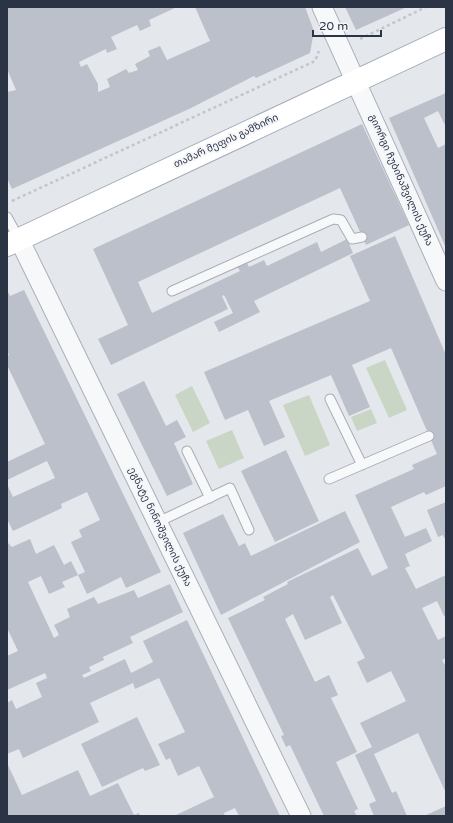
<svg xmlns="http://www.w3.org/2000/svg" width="453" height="823" viewBox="0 0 453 823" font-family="'Varela Round','Noto Sans Georgian',sans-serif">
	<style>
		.green { fill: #c9d6c5 }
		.building { fill: #bbc0ca }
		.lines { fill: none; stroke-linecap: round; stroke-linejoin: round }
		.lane-casing { stroke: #a9aeb7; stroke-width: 11 }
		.street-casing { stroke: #a9aeb7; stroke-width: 21 }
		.primary-casing { stroke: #a3abb8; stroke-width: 24 }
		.path { stroke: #c2c5cb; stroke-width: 2.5; stroke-dasharray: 3 3; stroke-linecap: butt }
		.lane { stroke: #f7f8fa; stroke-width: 9 }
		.street { stroke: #f7f8fa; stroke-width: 19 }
		.primary { stroke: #fff; stroke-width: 22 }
		.labels { text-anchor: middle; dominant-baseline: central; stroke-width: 4; stroke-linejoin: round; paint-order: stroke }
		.street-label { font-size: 10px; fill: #2b3445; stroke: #f4f6f9 }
	</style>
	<rect width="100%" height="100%" fill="#e4e7ec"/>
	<path class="green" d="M385,360l22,50 -18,8 -23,-50z
		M192,386l18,37 -17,9 -18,-37z
		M309,395l21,50 -25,11 -22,-51z
		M371,409l6,14 -20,8 -6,-14z
		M232,430l12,28 -25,11 -13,-28z"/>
	<path class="building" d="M11,7h166l-28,13 2,6 -11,5 -3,-6 -26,12 6,12 -10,4 -1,-4 -27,13 2,5 6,-3 11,20v8l12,-5 -3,-8 19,-10 3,4 9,-3 -3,-6 15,-8 -2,-5 12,-5 7,14 43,-19 -15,-34h110l9,24 -4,22 -54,25 -2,-2 -65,33 -177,80 -5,-11v-86l9,-2 -9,-21v-60z
		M345,7h62l-51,23z
		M446,93v34l-8,-16 -14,7 14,30 8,-4v104l-57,-130z
		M362,124l47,101 -43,20 -26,-57 -202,94 14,31 88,-42 -3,-5 9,-5 3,6 15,-7 3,6 50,-24 4,10 26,-13 6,14 -99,48 6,11 -41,20 -5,-10 19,-9 -9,-18 -2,1 6,13 -117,56 -13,-26 30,-14 -35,-76z
		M395,236l51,119v131l-20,9 -2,-3 -33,15 14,30 21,-9 6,13 -27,13 5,12 -5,2 11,21 30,-14v40l-2,1 -7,-15 -15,7 16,32 8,-4v22l-4,2 4,7v126l-28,-60 -44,21 18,39 4,-2 11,25h-33l-5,-12 7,-3 -21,-46 17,-8 -12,-24 46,-22 -15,-30 -24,12 -10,-21 8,-4 -32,-63 -3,2 12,26 -37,17 -12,-26 -8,5 30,63 14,-7 9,20 -7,3 26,54 -21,10 22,47 -4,2 3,5h-33l-34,-71 -4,2 -5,-11 3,-1 -56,-117 37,-18 -2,-3 25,-13 -1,-2 71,-34 14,28 16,-8 -33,-73 59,-26 -2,-4 25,-11 -46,-106 -39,17 18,42 -21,9 -18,-41 -62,26 16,36 -21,9 -16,-36 -23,10 -21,-48 166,-71 -20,-45z
		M7,290l3,6 14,-6 137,282 -35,16 -5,-11 -34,17 -9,-19 7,-3 -14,-30 11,-5 -3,-7 21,-10 -13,-28 -26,12 1,4 -49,23 -6,-12v-35l6,13 42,-19 -8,-17 -40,19v-18l38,-18 -38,-79v-9l2,-1 -2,-4z
		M144,381l22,45 11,-6 9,17 -12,6 19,41 -26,12 -50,-102z
		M286,450l33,71 -44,21 -34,-71z
		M446,502v39l-3,-6 -5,2 -11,-27z
		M345,511l15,31 -139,73 -38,-82 40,-19 16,32 6,-3 6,13z
		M30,539l6,15 18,-9 10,20 7,-4 7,14 -16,7 3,5 -16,7 -8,-18 -13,6 26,56 5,-3 -5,-10 16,-8 -3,-8 27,-12 4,7 36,-14 4,8 32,-14 13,28 -53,25 3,6 -30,14 1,3 -15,7 2,4 -9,4 2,3 41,-19 6,14 22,-11 -10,-21 44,-21 93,196h-41l-4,-8 -11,5 1,3h-51l40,-19 -15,-31 -21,10 -8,-18 -4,2 -8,-16 27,-12 -26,-54 -24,11 -2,-6 -43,20 9,19 -76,36 -4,-9 -12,5v-51l5,-3 4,9 26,-12 -6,-14 11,-5 -2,-5 -38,17v-34l11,-5 -10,-21 -1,1v-89l5,5z
		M137,717l23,48 -15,6 -2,-3 -41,19 -21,-43z
		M7,763l15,32 56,-25 12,26 28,-13 16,32 5,-2 1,3h-133z
		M446,806v10h-22z"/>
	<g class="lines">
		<defs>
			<path id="lane" d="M7,217l12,22
				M172,291l161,-72 8,1 11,19 10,-2
				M330,399l32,66
				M187,451l23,47
				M329,479l100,-43
				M158,522l72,-34 19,42"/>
			<path id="street" d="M322,7l124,274
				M19,239l282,577"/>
			<path id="primary" d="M7,245l439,-206"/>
		</defs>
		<use href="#lane" class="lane-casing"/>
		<use href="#street" class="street-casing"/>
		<use href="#primary" class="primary-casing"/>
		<path class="path" d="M360,39l66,-32
			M12,201l303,-140 4,-10"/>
		<use href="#lane" class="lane"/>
		<use href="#street" class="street"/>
		<use href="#primary" class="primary"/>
	</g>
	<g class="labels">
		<g class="street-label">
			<text transform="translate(226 141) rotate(-25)">თამარ მეფის გამზირი</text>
			<text transform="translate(401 180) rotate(66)">გიორგი ჩუბინაშვილის ქუჩა</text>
			<text transform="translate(160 527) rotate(64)">ეგნატე ნინოშვილის ქუჩა</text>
		</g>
	</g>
	<rect width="453" height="823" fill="none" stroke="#2b3445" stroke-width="16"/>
	<path d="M313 30v6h68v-6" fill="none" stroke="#2b3445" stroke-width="2"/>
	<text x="319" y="30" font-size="12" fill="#2b3445" stroke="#f4f6f9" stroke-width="3" paint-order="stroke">20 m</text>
</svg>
